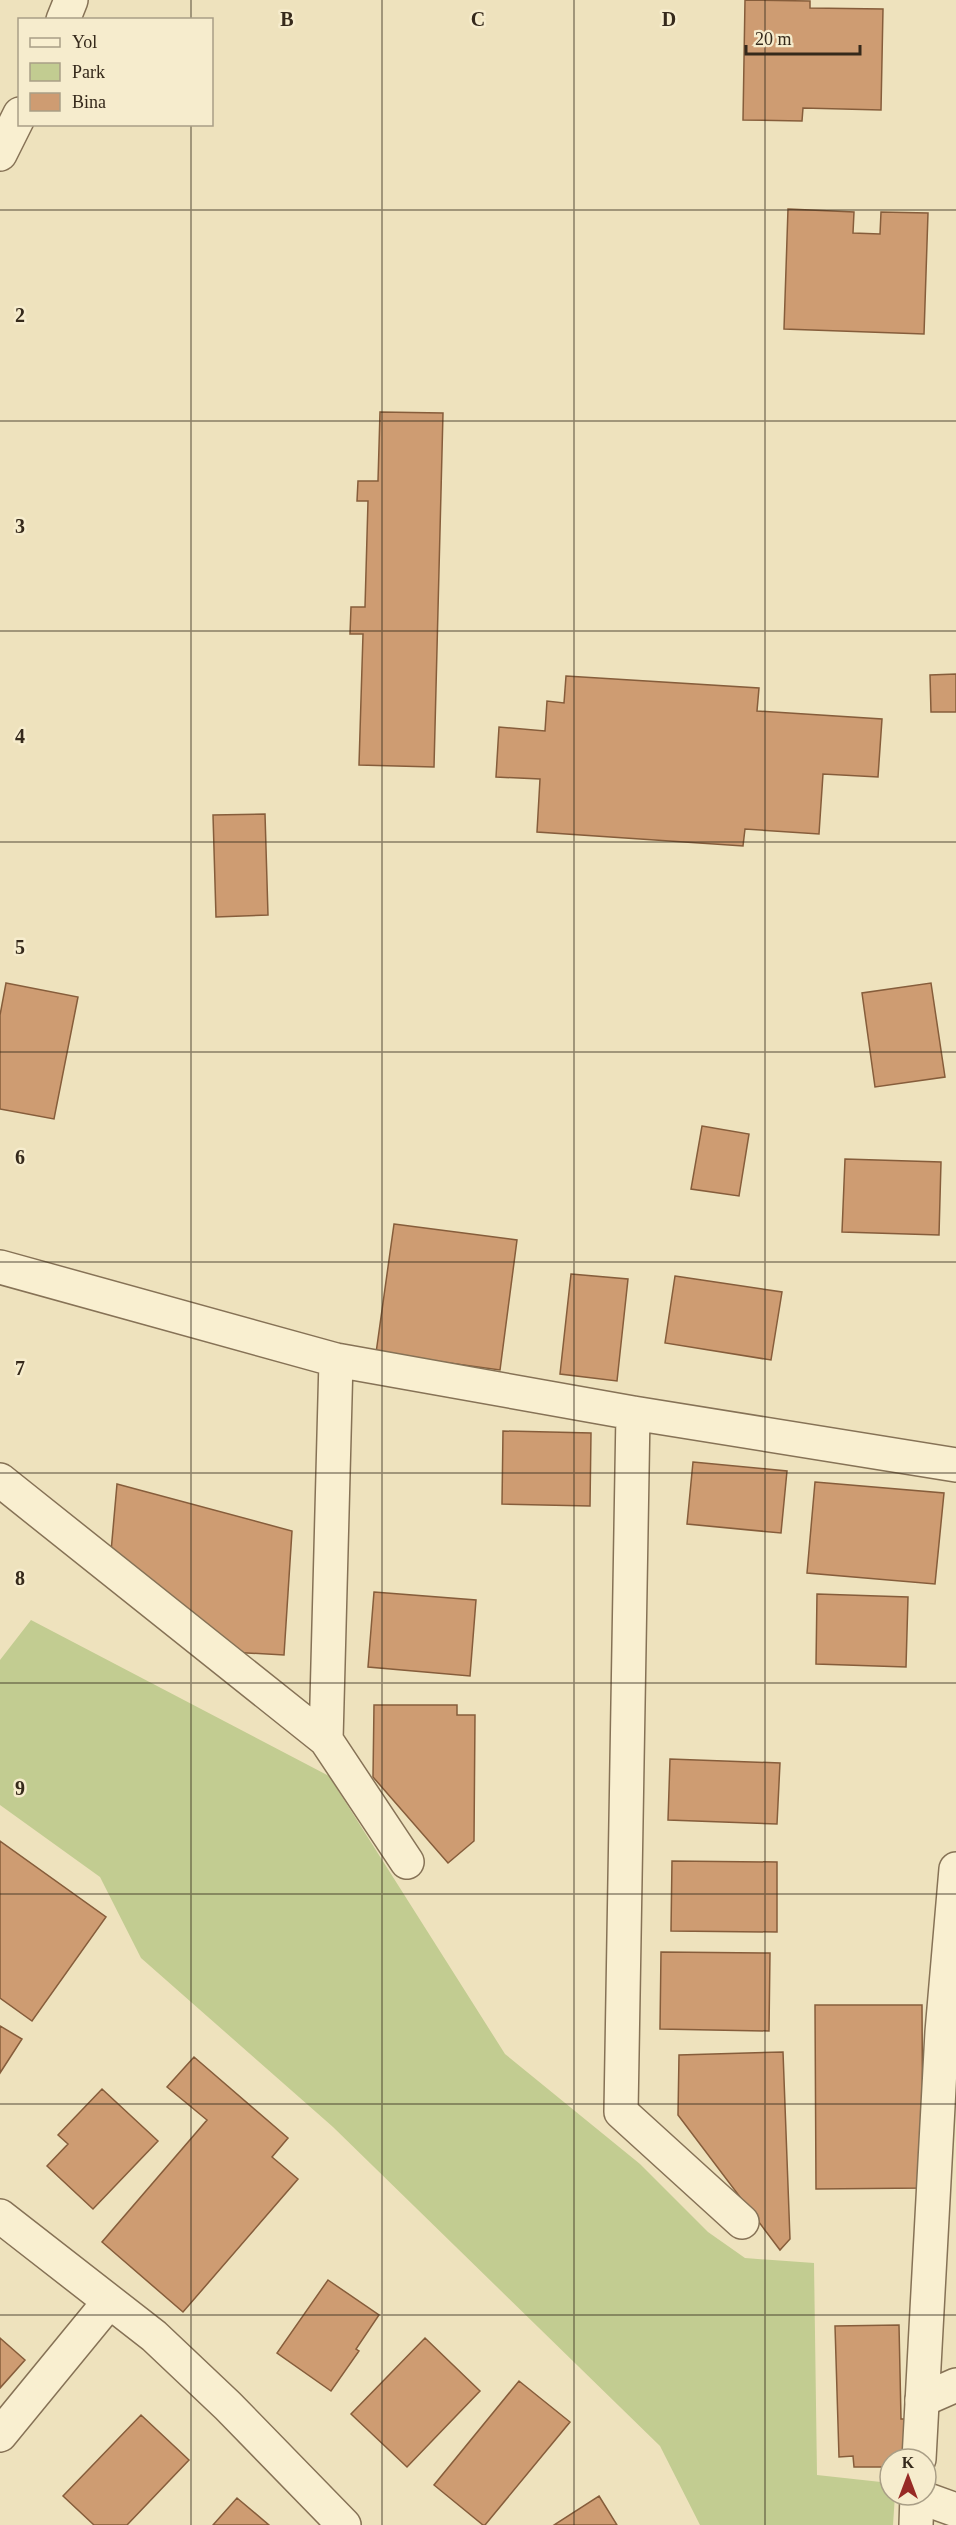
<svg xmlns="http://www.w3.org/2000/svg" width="956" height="2525" viewBox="0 0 956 2525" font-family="'Times New Roman',serif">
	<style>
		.green { fill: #c2cc91 }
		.building { fill: #ce9c72; stroke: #865d3b; stroke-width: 1.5 }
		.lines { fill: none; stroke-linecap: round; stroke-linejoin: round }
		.minor-casing { stroke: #867256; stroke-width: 36 }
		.tertiary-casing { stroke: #867256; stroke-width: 36 }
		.minor { stroke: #f9efd0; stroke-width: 33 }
		.tertiary { stroke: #f9efd0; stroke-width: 33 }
		.grid { fill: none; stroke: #35291b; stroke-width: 1.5; stroke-opacity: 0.55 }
		.grid-label { font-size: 20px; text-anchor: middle; font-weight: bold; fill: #35291b; stroke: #f6eccd; stroke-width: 5; stroke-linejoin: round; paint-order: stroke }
	</style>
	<rect width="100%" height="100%" fill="#eee2bd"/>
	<path class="green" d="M31,1620l298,156 176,278 135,110 68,68 37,26 69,5 3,212 73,8v12h5l-2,30h-193l-40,-79 -327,-319 -192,-169 -41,-81 -100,-72v-145z"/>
	<path class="building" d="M745,0l65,1v7l73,1 -2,101 -78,-2 -1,13 -59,-1z
		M788,209l66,3 -1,21 27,1 1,-22 47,1 -4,121 -140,-5z
		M380,412l63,1 -9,354 -75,-2 4,-131h-13l1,-27h14l3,-106h-11l1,-20h20z
		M956,674v38h-25l-1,-37z
		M566,676l193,12 -2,23 125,8 -4,58 -55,-3 -4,60 -74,-5 -2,17 -206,-14 3,-53 -44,-2 3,-50 46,4 2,-30 17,2z
		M265,814l3,101 -52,2 -3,-102z
		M6,983l72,14 -24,122 -54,-10v-94z
		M931,983l14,94 -70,10 -13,-94z
		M702,1126l47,8 -10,62 -48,-7z
		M845,1159l96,3 -2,73 -97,-3z
		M394,1224l123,16 -17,130 -124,-17z
		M571,1274l57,5 -11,102 -57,-7z
		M675,1276l107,16 -11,68 -106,-17z
		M503,1431l88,2 -1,73 -88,-2z
		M693,1462l94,9 -6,62 -94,-9z
		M815,1482l129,11 -9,91 -128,-11z
		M117,1484l175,47 -8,124 -55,-3 -119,-89z
		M374,1592l102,8 -6,76 -102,-9z
		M817,1594l91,3 -2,70 -90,-3z
		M374,1705h83v10h18l-1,126 -26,22 -75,-86z
		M670,1759l110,4 -3,61 -109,-4z
		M0,1841l106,76 -74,104 -32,-23z
		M672,1861l105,1v70l-106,-1z
		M661,1952l109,1 -1,78 -109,-2z
		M815,2005h107l1,183 -107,1z
		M0,2026l22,13 -22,34z
		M783,2052l7,187 -10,11 -102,-135 1,-60z
		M194,2057l94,81 -16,19 26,22 -115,133 -81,-70 105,-122 -40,-33z
		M102,2089l56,52 -65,68 -46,-43 21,-22 -10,-9z
		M328,2280l51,35 -23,34 3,2 -28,40 -54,-38z
		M899,2325l2,94h12l1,40h-24v8h-36l-1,-11 -14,1 -4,-131z
		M0,2338l25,22 -25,28z
		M425,2338l55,53 -73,76 -56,-53z
		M519,2381l51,41 -85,103h-2l-49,-40z
		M141,2415l48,45 -62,65h-33l-31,-29z
		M599,2496l18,29h-63z
		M237,2498l32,27h-56z"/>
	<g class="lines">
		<defs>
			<path id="minor" d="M63,20l8,-20
				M0,154l20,-40
				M0,1267l336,93 297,53 323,52
				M336,1360l-10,380 81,122
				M633,1413l-12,699 121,110
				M0,1480l326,260
				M0,2216l154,120 74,70 116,119
				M922,2400l34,-15
				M0,2435l109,-133
				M917,2496l39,14"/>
			<path id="tertiary" d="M919,2459l23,-427 14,-163
				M916,2525l1,-30"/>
		</defs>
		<use href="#minor" class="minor-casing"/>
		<use href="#tertiary" class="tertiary-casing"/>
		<use href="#minor" class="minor"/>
		<use href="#tertiary" class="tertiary"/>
	</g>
	<path class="grid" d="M191,0v20M382,0v2525M574,0v2525M765,0v2525M191,124v2401M0,210h956M0,421h956M0,631h956M0,842h956M0,1052h956M0,1262h956M0,1473h956M0,1683h956M0,1894h956M0,2104h956M0,2315h956"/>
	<g class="grid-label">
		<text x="287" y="26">B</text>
		<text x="478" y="26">C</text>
		<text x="669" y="26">D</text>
		<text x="20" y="322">2</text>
		<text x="20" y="533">3</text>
		<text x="20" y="743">4</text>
		<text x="20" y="954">5</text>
		<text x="20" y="1164">6</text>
		<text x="20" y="1375">7</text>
		<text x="20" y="1585">8</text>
		<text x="20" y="1795">9</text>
	</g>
	<rect x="18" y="18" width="195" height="108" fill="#f6eccd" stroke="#a99e86" stroke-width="1.5"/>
	<rect x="30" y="38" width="30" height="9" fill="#f9efd0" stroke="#a99e86" stroke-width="1.5"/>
	<text x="72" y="48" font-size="18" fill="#35291b">Yol</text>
	<rect x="30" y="63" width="30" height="18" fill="#c2cc91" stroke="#a99e86" stroke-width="1.5"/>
	<text x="72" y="78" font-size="18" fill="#35291b">Park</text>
	<rect x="30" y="93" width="30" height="18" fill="#ce9c72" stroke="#a99e86" stroke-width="1.5"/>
	<text x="72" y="108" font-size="18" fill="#35291b">Bina</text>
	<g transform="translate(908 2477)"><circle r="28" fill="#f6eccd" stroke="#a99e86" stroke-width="1.5"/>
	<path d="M0-4.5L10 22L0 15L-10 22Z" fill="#972a25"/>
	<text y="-9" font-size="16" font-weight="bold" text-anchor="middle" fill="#35291b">K</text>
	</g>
	<path d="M746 45v9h114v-9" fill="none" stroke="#35291b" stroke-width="3"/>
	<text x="755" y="45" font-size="18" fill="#35291b" stroke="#f6eccd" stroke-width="4.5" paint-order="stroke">20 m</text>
</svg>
